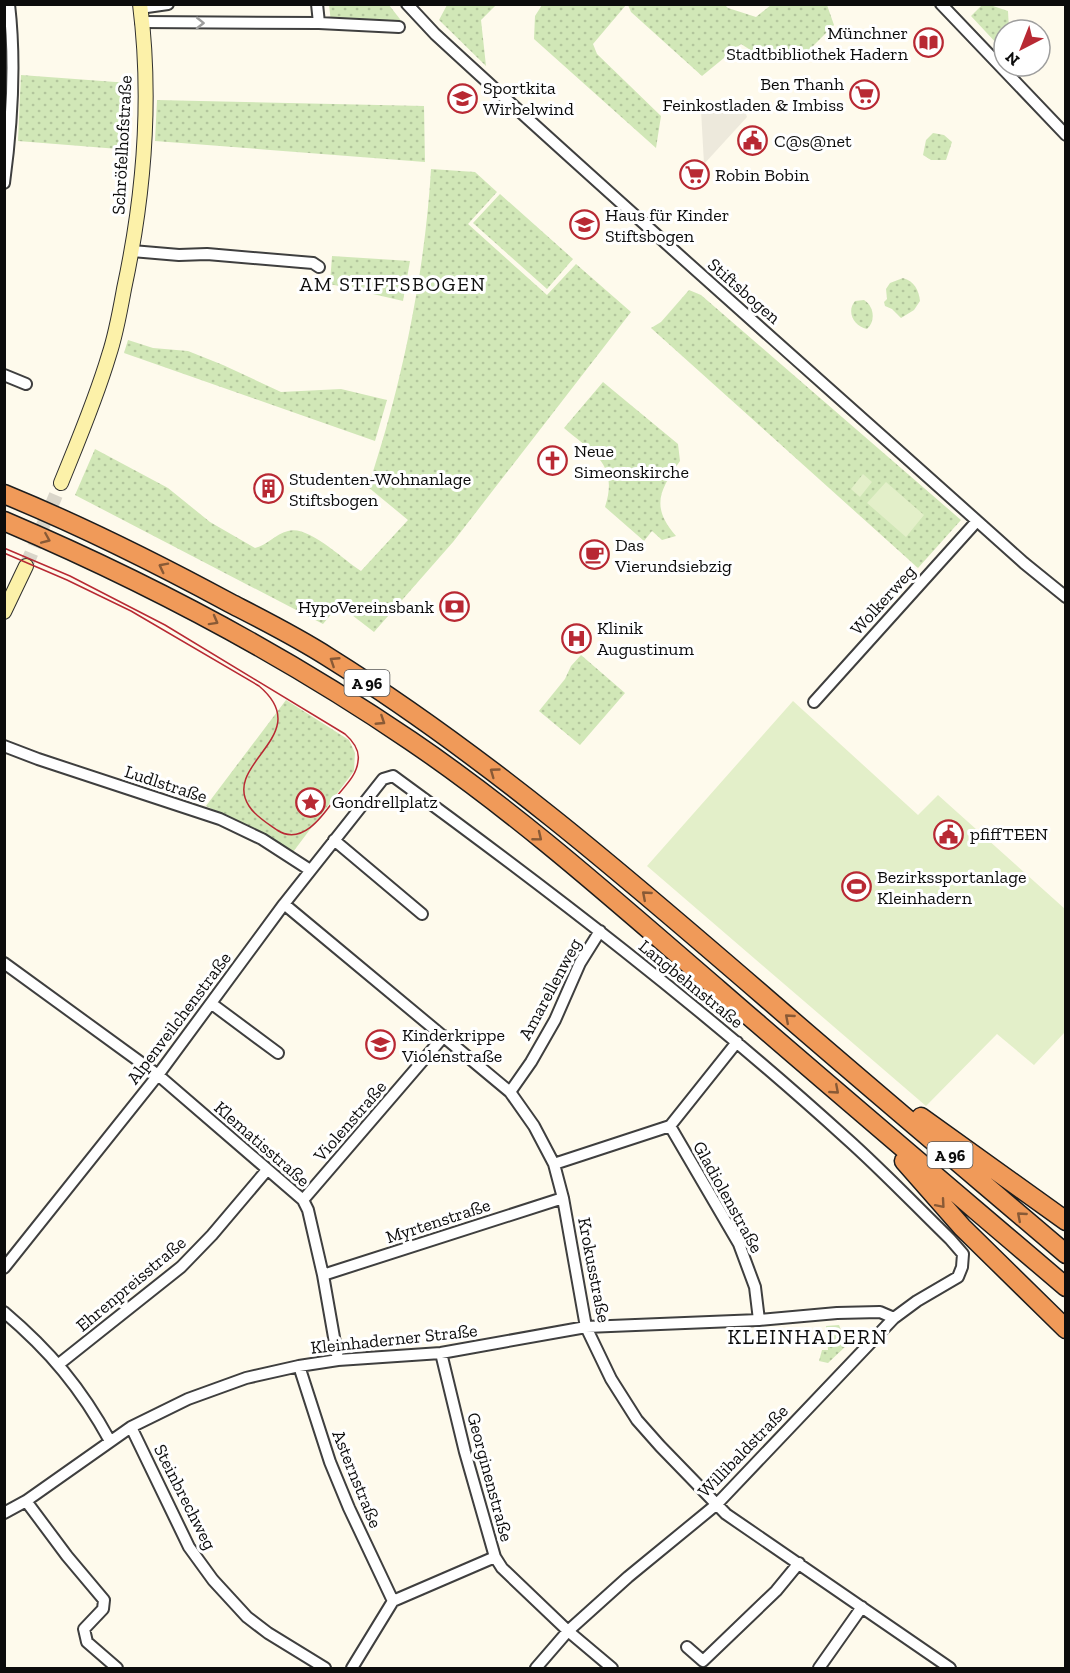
<svg xmlns="http://www.w3.org/2000/svg" width="1070" height="1673" viewBox="0 0 1070 1673" font-family="'Zilla Slab',serif">
	<style>
		.green { fill: url(#green-dots) }
		.pitch { fill: #e3efc9 }
		.plaza { fill: #ede9dc }
		.lines { fill: none; stroke-linecap: round; stroke-linejoin: round }
		.secondary-tunnel { stroke: #dad6ca; stroke-width: 14; stroke-dasharray: 14 7; stroke-linecap: butt }
		.street-casing { stroke: #3f3f3f; stroke-width: 14 }
		.secondary-casing { stroke: #2e2e2e; stroke-width: 16 }
		.highway-casing { stroke: #1d1d1d; stroke-width: 21 }
		.street { stroke: #fff; stroke-width: 10 }
		.secondary { stroke: #fcf1a9; stroke-width: 14 }
		.highway { stroke: #f09a59; stroke-width: 18 }
		.tram { stroke: #b82933; stroke-width: 1.5 }
		.oneway { stroke: #9e9e9e }
		.oneway2 { stroke: #895a36 }
		.labels { text-anchor: middle; dominant-baseline: central; stroke-width: 6; stroke-linejoin: round; paint-order: stroke }
		.shield { fill: #fff; stroke: #555; stroke-width: 1.5 }
		.shield-label { font-size: 16px; font-weight: bold; fill: #0c0c0c }
		.poi-label { font-size: 18px; fill: #0c0c0c; stroke: #fff; text-anchor: start }
		.street-label { font-size: 18px; fill: #0c0c0c; stroke: #fff }
		.neighbourhood-label { font-size: 20px; letter-spacing: 1.5px; fill: #0c0c0c; stroke: #fff }
		.quarter-label { font-size: 21px; letter-spacing: 1.5px; fill: #0c0c0c; stroke: #fff }
	</style>
	<defs>
		<pattern id="green-dots" width="8" height="8" patternUnits="userSpaceOnUse" patternTransform="scale(1.5)"><rect width="8" height="8" fill="#d1e7b7"/><path d="M2 2h.1M6 6h.1" fill="none" stroke="#b2c59c" stroke-width="1.8" stroke-linecap="round"/></pattern>
	</defs>
	<rect width="100%" height="100%" fill="#fefaec"/>
	<path class="green" d="M329,5h60l14,18 -72,-1z
		M447,5h49l-15,15 5,46 -47,-46z
		M542,5h84l-33,39 4,10 64,62 -5,32 -122,-109 1,-23z
		M628,5h97l3,3 28,9 15,-12h56l7,20 -30,30 -41,3 -22,-14 -39,32 -71,-64z
		M982,5h8l18,6 1,19h-5v16h-5l-28,-30z
		M21,75l108,8 2,67 -113,-9z
		M157,100l267,6 1,56 -270,-21z
		M933,133l11,2 8,7 -6,18h-15l-8,-5 3,-15z
		M431,169l44,3 22,20 -29,32 79,71 29,-31 55,48 -178,230 -79,90 -35,-27 -16,19 -248,-129 20,-46 73,39 42,34 45,26c13,-3 20,-14 33,-17 21,-6 55,29 73,40l47,-51 -40,-33c33,-98 57,-214 63,-318z
		M500,194l73,65 -26,30 -74,-66z
		M332,256l78,5 -7,40 -73,-17z
		M903,278c11,3 16,12 17,23l-6,9 -13,8 -9,-9 -7,-3 -1,-4 3,-3 -1,-10 4,-6z
		M689,290l12,5 260,225 -43,48 -267,-240 10,-6z
		M864,300c10,6 12,21 3,29 -13,-3 -21,-17 -12,-28z
		M128,340l25,8 35,3 35,14 58,27 60,-3 46,11 -12,41 -251,-88z
		M603,382l75,62 2,17c-20,29 -30,45 -4,75l-14,4 -10,-9 -8,10 -39,-34c14,-43 -12,-54 -41,-79z
		M581,655l44,38 -45,52 -41,-34 26,-32 6,-13z
		M286,700l63,40 6,13 -1,18 -61,81 -33,-20 -54,-26z
		M839,1325l8,20 -19,18 -9,-2 3,-11h6l-2,-24z"/>
	<path class="pitch" d="M863,474l9,8 -12,15 -9,-8z
		M886,482l38,33 -18,22 -39,-34z
		M793,701l125,114 20,-20 127,114v123l-31,33 -37,-31 -71,72 -279,-240z"/>
	<path class="plaza" d="M744,108l3,9 -43,47 -3,-54z"/>
	<g class="lines">
		<path class="secondary-tunnel" d="M26,566l35,-83"/>
		<defs>
			<path id="street" d="M317,4l2,19
				M407,4l28,30c194,179 393,353 589,529l42,34
				M941,4l125,131
				M140,8l28,-4
				M141,22l178,1 80,4
				M4,183c8,-59 12,-119 5,-179
				M132,251l47,4 28,-1 106,9 6,4
				M4,375l22,9
				M814,702l163,-181
				M4,746l34,13 182,60 42,20 48,31
				M334,840l88,74
				M284,904l226,188 24,34 20,38 9,34 23,129 25,52 26,41 23,26 66,68 224,154
				M4,963l154,112 145,125 5,10 15,65 15,85
				M212,1004l66,49
				M510,1092l21,-30 24,-42 25,-57 20,-32
				M670,1126l69,118 16,43 4,33
				M554,1164l116,-38 67,-84
				M303,1200l141,-164
				M4,1268l154,-193 126,-171 99,-125 10,-3c156,114 310,232 453,362 36,32 69,67 104,101l13,15 -1,13 -4,10 -41,24 -23,17 -177,186 -89,73 -60,54 -32,37
				M323,1275l240,-77
				M4,1312c46,39 77,76 106,129
				M441,1353l24,99 30,105 7,11 66,63 44,37
				M59,1364l122,-97 31,-32 55,-65
				M299,1366l31,96 19,46 44,93
				M131,1427l58,120 24,33 34,37 21,16 57,35
				M26,1501l41,55 37,44 -1,9 -19,20 3,13 30,26
				M4,1513l22,-12 105,-74 57,-28 58,-21 53,-12 39,-6 103,-7 145,-26 173,-7 78,-7 43,-1 14,6
				M687,1647l16,14 73,-70 23,-28
				M352,1668l41,-67 102,-44
				M819,1668l43,-61"/>
			<path id="secondary" d="M61,483c17,-42 35,-84 48,-128 7,-21 11,-44 15,-66 20,-93 28,-190 16,-285
				M4,612l22,-46"/>
			<path id="highway" d="M4,494c78,32 152,69 226,109 33,17 67,34 98,54 157,98 297,219 437,340 99,86 200,171 301,257
				M4,521c143,61 279,133 407,220 109,74 208,163 308,249 115,100 231,198 347,297
				M921,1117l145,104
				M904,1161l58,66 104,102"/>
		</defs>
		<use href="#street" class="street-casing"/>
		<use href="#secondary" class="secondary-casing"/>
		<use href="#highway" class="highway-casing"/>
		<use href="#street" class="street"/>
		<use href="#secondary" class="secondary"/>
		<use href="#highway" class="highway"/>
		<path class="tram" d="M4,548l66,28 95,49 180,109c8,7 15,16 13,27 -1,14 -13,25 -21,35 -13,18 -34,51 -60,34 -10,-7 -22,-14 -28,-24 -28,-43 68,-71 10,-120l-128,-75 -64,-31 -63,-27"/>
	</g>
	<defs><path id="oneway-chevron" d="M-2-3.5L2.5 0L-2 3.5" fill="none" stroke-width="1.6" stroke-linecap="round" stroke-linejoin="round" transform="scale(1.5)"/></defs>
	<use class="oneway" href="#oneway-chevron" transform="translate(200 23) rotate(1)"/>
	<g class="oneway2">
		<use href="#oneway-chevron" transform="translate(46 539) rotate(23)"/>
		<use href="#oneway-chevron" transform="translate(163 567) rotate(-153)"/>
		<use href="#oneway-chevron" transform="translate(214 621) rotate(29)"/>
		<use href="#oneway-chevron" transform="translate(334 661) rotate(-147)"/>
		<use href="#oneway-chevron" transform="translate(381 721) rotate(33)"/>
		<use href="#oneway-chevron" transform="translate(494 772) rotate(-144)"/>
		<use href="#oneway-chevron" transform="translate(538 837) rotate(39)"/>
		<use href="#oneway-chevron" transform="translate(646 895) rotate(-139)"/>
		<use href="#oneway-chevron" transform="translate(789 1018) rotate(-139)"/>
		<use href="#oneway-chevron" transform="translate(835 1090) rotate(41)"/>
		<use href="#oneway-chevron" transform="translate(941 1204) rotate(49)"/>
		<use href="#oneway-chevron" transform="translate(1021 1216) rotate(-139)"/>
	</g>
	<defs>
		<symbol id="library-ring" viewBox="-11 -11 22 22"><circle r="9.5" fill="#fff" stroke="#b82933" stroke-width="1.5"/><path d="M-6-4Q-3-5.5-.7-3.5V5Q-3 3-6 4ZM6-4Q3-5.5 .7-3.5V5Q3 3 6 4Z" fill="#b82933"/></symbol>
		<symbol id="supermarket-ring" viewBox="-11 -11 22 22"><circle r="9.5" fill="#fff" stroke="#b82933" stroke-width="1.5"/><path d="M-6-5.5h2.5l.6 2H6L4.5 2H-2.5L-4.4-4H-6ZM-1.5 3.2a1.3 1.3 0 1 0 .1 0ZM3 3.2a1.3 1.3 0 1 0 .1 0Z" fill="#b82933"/></symbol>
		<symbol id="school-ring" viewBox="-11 -11 22 22"><circle r="9.5" fill="#fff" stroke="#b82933" stroke-width="1.5"/><path d="M0-5L7-2L0 1L-7-2ZM-4 1L0 2.5L4 1V4Q0 6-4 4Z" fill="#b82933"/></symbol>
		<symbol id="civic-ring" viewBox="-11 -11 22 22"><circle r="9.5" fill="#fff" stroke="#b82933" stroke-width="1.5"/><path d="M-.6-6.5H3V-4.5H.6V-3L4-1V1h2V6H-6V1h2V-1L-.6-3ZM-1.2 2.5V6h2.4V2.5Z" fill="#b82933"/></symbol>
		<symbol id="church-ring" viewBox="-11 -11 22 22"><circle r="9.5" fill="#fff" stroke="#b82933" stroke-width="1.5"/><path d="M-1.2-6h2.4v3.5h3.3v2.4h-3.3V6h-2.4V-.1h-3.3v-2.4h3.3Z" fill="#b82933"/></symbol>
		<symbol id="building-ring" viewBox="-11 -11 22 22"><circle r="9.5" fill="#fff" stroke="#b82933" stroke-width="1.5"/><path d="M-4-6H4V6H1V3H-1V6H-4ZM-2.5-4.3h1.7v1.8h-1.7ZM.8-4.3h1.7v1.8H.8ZM-2.5-1h1.7V.8h-1.7ZM.8-1h1.7V.8H.8Z" fill="#b82933"/></symbol>
		<symbol id="cafe-ring" viewBox="-11 -11 22 22"><circle r="9.5" fill="#fff" stroke="#b82933" stroke-width="1.5"/><path d="M-5.5-4.5H6V0H3Q3 3.5 0 3.5H-2.5Q-5.5 3.5-5.5 0ZM3-3.2v2h1.7v-2ZM-6 4.5H4V6H-6Z" fill="#b82933"/></symbol>
		<symbol id="bank-ring" viewBox="-11 -11 22 22"><circle r="9.5" fill="#fff" stroke="#b82933" stroke-width="1.5"/><path d="M-6-4H6V4H-6ZM0-2.3a2.3 2.3 0 1 0 0 4.6a2.3 2.3 0 1 0 0-4.6Z" fill="#b82933"/></symbol>
		<symbol id="hospital-ring" viewBox="-11 -11 22 22"><circle r="9.5" fill="#fff" stroke="#b82933" stroke-width="1.5"/><path d="M-5-5h3v3.5h4V-5h3V5h-3V1.5h-4V5h-3Z" fill="#b82933"/></symbol>
		<symbol id="sight-ring" viewBox="-11 -11 22 22"><circle r="9.5" fill="#fff" stroke="#b82933" stroke-width="1.5"/><path d="M0-6L1.8-2.2L6-1.7L2.9 1.2L3.7 5.4L0 3.3L-3.7 5.4L-2.9 1.2L-6-1.7L-1.8-2.2Z" fill="#b82933"/></symbol>
		<symbol id="stadium-ring" viewBox="-11 -11 22 22"><circle r="9.5" fill="#fff" stroke="#b82933" stroke-width="1.5"/><path d="M0-5a6.5 5 0 1 0 0 10a6.5 5 0 1 0 0-10ZM-3.5-1.8h7v3.6h-7Z" fill="#b82933"/></symbol>
	</defs>
	<g fill-rule="evenodd">
		<use href="#library-ring" x="912" y="26" width="33" height="33"/>
		<use href="#supermarket-ring" x="848" y="78" width="33" height="33"/>
		<use href="#school-ring" x="446" y="82" width="33" height="33"/>
		<use href="#civic-ring" x="736" y="124" width="33" height="33"/>
		<use href="#supermarket-ring" x="678" y="158" width="33" height="33"/>
		<use href="#school-ring" x="568" y="208" width="33" height="33"/>
		<use href="#church-ring" x="536" y="444" width="33" height="33"/>
		<use href="#building-ring" x="252" y="472" width="33" height="33"/>
		<use href="#cafe-ring" x="578" y="538" width="33" height="33"/>
		<use href="#bank-ring" x="438" y="590" width="33" height="33"/>
		<use href="#hospital-ring" x="560" y="622" width="33" height="33"/>
		<use href="#sight-ring" x="294" y="786" width="33" height="33"/>
		<use href="#civic-ring" x="932" y="818" width="33" height="33"/>
		<use href="#stadium-ring" x="840" y="870" width="33" height="33"/>
		<use href="#school-ring" x="364" y="1028" width="33" height="33"/>
	</g>
	<g class="labels">
		<g class="shield">
			<rect x="344.5" y="670" width="45" height="26" rx="4.5"/>
			<rect x="927.5" y="1142" width="45" height="26" rx="4.5"/>
		</g>
		<g class="shield-label">
			<text x="367" y="683">A 96</text>
			<text x="950" y="1155">A 96</text>
		</g>
		<g class="poi-label">
			<text x="908" y="33" text-anchor="end">Münchner<tspan x="908" dy="21">Stadtbibliothek Hadern</tspan></text>
			<text x="844" y="84" text-anchor="end">Ben Thanh<tspan x="844" dy="21">Feinkostladen &amp; Imbiss</tspan></text>
			<text x="483" y="88">Sportkita<tspan x="483" dy="21">Wirbelwind</tspan></text>
			<text x="774" y="141">C@s@net</text>
			<text x="715" y="175">Robin Bobin</text>
			<text x="605" y="215">Haus für Kinder<tspan x="605" dy="21">Stiftsbogen</tspan></text>
			<text x="574" y="451">Neue<tspan x="574" dy="21">Simeonskirche</tspan></text>
			<text x="289" y="479">Studenten-Wohnanlage<tspan x="289" dy="21">Stiftsbogen</tspan></text>
			<text x="615" y="545">Das<tspan x="615" dy="21">Vierundsiebzig</tspan></text>
			<text x="434" y="607" text-anchor="end">HypoVereinsbank</text>
			<text x="597" y="628">Klinik<tspan x="597" dy="21">Augustinum</tspan></text>
			<text x="332" y="802">Gondrellplatz</text>
			<text x="970" y="834">pfiffTEEN</text>
			<text x="877" y="877">Bezirkssportanlage<tspan x="877" dy="21">Kleinhadern</tspan></text>
			<text x="402" y="1035">Kinderkrippe<tspan x="402" dy="21">Violenstraße</tspan></text>
		</g>
		<g class="street-label">
			<text transform="translate(122 145) rotate(-87)">Schröfelhofstraße</text>
			<text transform="translate(744 291) rotate(41)">Stiftsbogen</text>
			<text transform="translate(883 600) rotate(-48)">Wolkerweg</text>
			<text transform="translate(166 784) rotate(18)">Ludlstraße</text>
			<text transform="translate(691 984) rotate(39)">Langbehnstraße</text>
			<text transform="translate(550 989) rotate(-62)">Amarellenweg</text>
			<text transform="translate(179 1018) rotate(-53)">Alpenveilchenstraße</text>
			<text transform="translate(350 1121) rotate(-49)">Violenstraße</text>
			<text transform="translate(262 1144) rotate(41)">Klematisstraße</text>
			<text transform="translate(728 1197) rotate(61)">Gladiolenstraße</text>
			<text transform="translate(438 1221) rotate(-18)">Myrtenstraße</text>
			<text transform="translate(594 1270) rotate(79)">Krokusstraße</text>
			<text transform="translate(131 1284) rotate(-40)">Ehrenpreisstraße</text>
			<text transform="translate(394 1339) rotate(-6)">Kleinhaderner Straße</text>
			<text transform="translate(743 1451) rotate(-46)">Willibaldstraße</text>
			<text transform="translate(490 1477) rotate(75)">Georginenstraße</text>
			<text transform="translate(357 1479) rotate(68)">Asternstraße</text>
			<text transform="translate(185 1497) rotate(63)">Steinbrechweg</text>
		</g>
		<g class="neighbourhood-label">
			<text x="393" y="284">AM STIFTSBOGEN</text>
		</g>
		<g class="quarter-label">
			<text x="808" y="1336">KLEINHADERN</text>
		</g>
	</g>
	<rect width="1070" height="1673" fill="none" stroke="#0c0c0c" stroke-width="12"/>
	<g transform="translate(1022 48) rotate(222)"><circle r="28" fill="#ffffff" stroke="#9e9e9e" stroke-width="1.5"/>
	<path d="M0-4.5L10 22L0 15L-10 22Z" fill="#b82933"/>
	<text y="-9" font-size="16" font-weight="bold" text-anchor="middle" fill="#0c0c0c">N</text>
	</g>
</svg>
